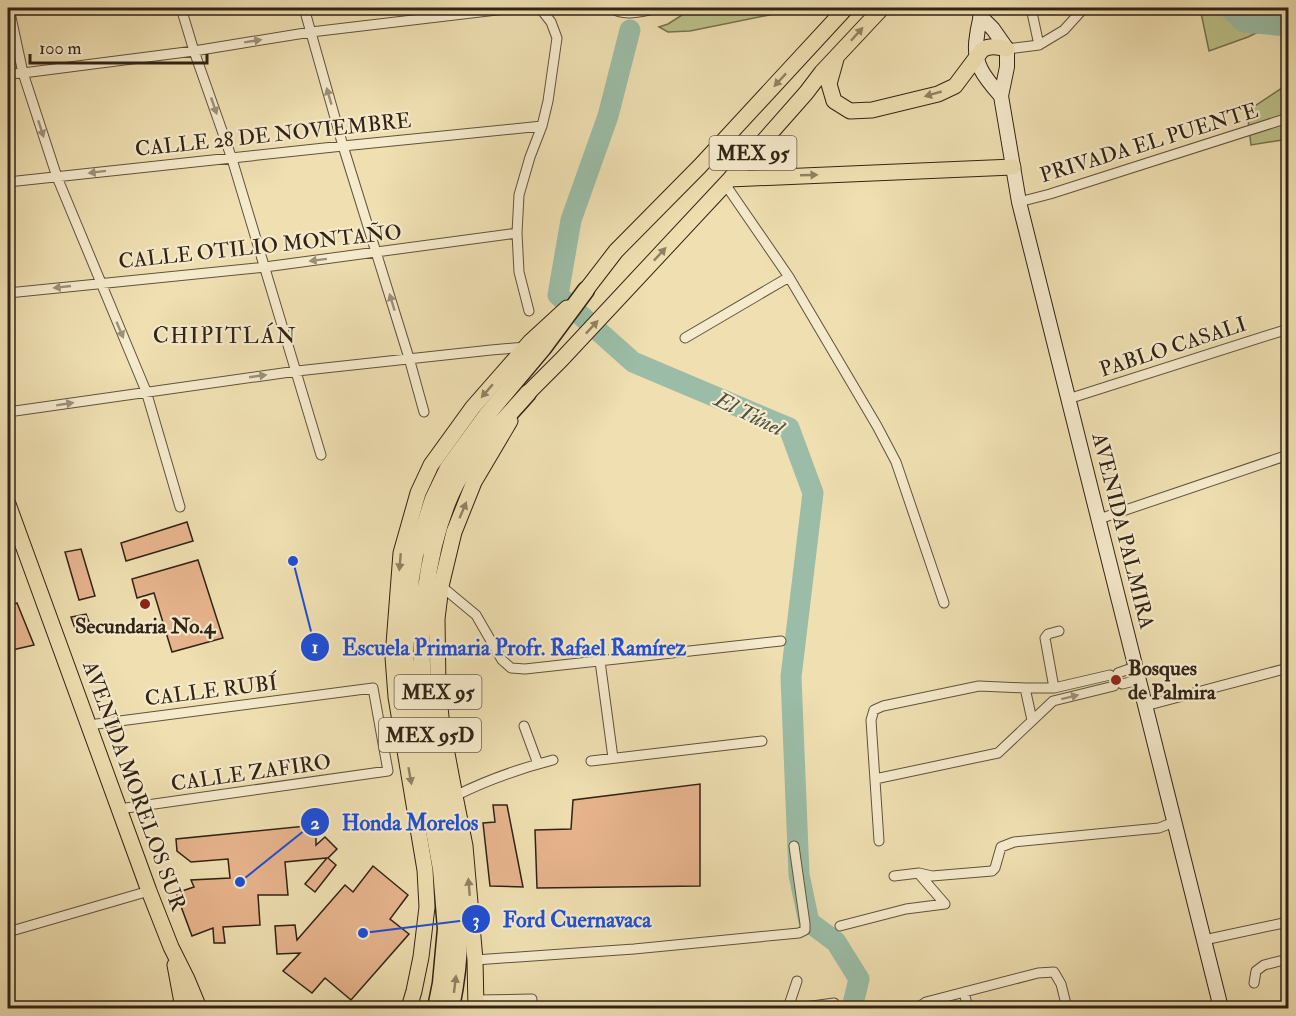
<svg xmlns="http://www.w3.org/2000/svg" width="1296" height="1016" viewBox="0 0 1296 1016" font-family="'IM FELL Double Pica',serif">
	<style>
		.green { fill: #bcc189; stroke: #767250; stroke-width: 1.5 }
		.lines { fill: none; stroke-linecap: round; stroke-linejoin: round }
		.river { stroke: #9bbda7; stroke-width: 21 }
		.building { fill: #e7b48d; stroke: #302316; stroke-width: 1.5 }
		.minor-casing { stroke: #60523d; stroke-width: 11 }
		.secondary-casing { stroke: #302316; stroke-width: 16 }
		.primary-casing { stroke: #302316; stroke-width: 17 }
		.trunk-casing { stroke: #302316; stroke-width: 17 }
		.motorway-casing { stroke: #302316; stroke-width: 19 }
		.minor { stroke: #f5eacc; stroke-width: 9 }
		.secondary { stroke: #f5eacc; stroke-width: 14 }
		.primary { stroke: #efdfb1; stroke-width: 15 }
		.trunk { stroke: #efdfb1; stroke-width: 15 }
		.motorway { stroke: #efdfb1; stroke-width: 16 }
		.oneway { fill: #908164 }
		.oneway2 { fill: #9c907a }
		.poi-dot { fill: #8f2418; stroke: #f5eacc; stroke-width: 2 }
		.labels { text-anchor: middle; dominant-baseline: central; stroke-width: 4.5; stroke-linejoin: round; paint-order: stroke }
		.shield { fill: #f5eacc; stroke: #6b5f4d; stroke-width: 1.5 }
		.shield-label { font-size: 20px; font-weight: bold; fill: #302316 }
		.street-label { font-size: 21px; fill: #302316; stroke: #f5eacc }
		.poi-label { font-size: 21px; font-weight: bold; fill: #302316; stroke: #f5eacc }
		.neighbourhood-label { font-size: 22px; letter-spacing: 1.5px; fill: #302316; stroke: #f5eacc }
		.water-label { font-size: 22px; font-style: italic; fill: #505142; stroke: #f5eacc }
		.leader { fill: none; stroke: #1d4ed8; stroke-width: 2 }
		.callout-dot { fill: #1d4ed8; stroke: #f5eacc; stroke-width: 2 }
		.mark-label { font-size: 18px; text-anchor: middle; font-weight: bold; fill: #fff }
		.callout-label { font-size: 22px; text-anchor: middle; font-weight: bold; fill: #1d4ed8; stroke: #f5eacc; stroke-width: 4.5; stroke-linejoin: round; paint-order: stroke }
	</style>
	<rect width="100%" height="100%" fill="#efdfb1"/>
	<filter id="stains"><feTurbulence type="fractalNoise" baseFrequency=".00333" numOctaves="4"/><feColorMatrix values="0 0 0 0 .2 0 0 0 0 .09 0 0 0 0 .02 0 0 0 .5 -.17"/></filter>
	<radialGradient id="worn" r=".72"><stop offset=".6" stop-color="#630" stop-opacity="0"/><stop offset="1" stop-color="#630" stop-opacity=".3"/></radialGradient>
	<path class="green" d="M693,8h111l-114,23 -22,1 -9,-5 9,-3z
		M1200,8h88v25l-28,-2 -12,6 -39,14z
		M1288,84v55l-37,6 -4,-34z"/>
	<g class="lines">
		<path class="river" d="M1229,8l15,14 44,4
			M630,30l-22,86 -37,104 -13,75 75,67 156,66 24,65 -22,184 8,198 10,47 27,20 23,37 -7,29"/>
	</g>
	<path class="building" d="M187,522l6,19 -67,20 -5,-18z
		M81,549l14,47 -16,4 -14,-48z
		M198,560l25,78 -51,14 -18,-59 -17,5 -5,-19z
		M17,603l17,42 -26,6v-45z
		M86,614l5,13 -15,4 -5,-14z
		M700,784v102l-163,2 -2,-58 36,-1 2,-29z
		M493,805h14l16,82 -33,-1 -7,-63 12,-1z
		M316,825v20l9,-8 12,12 -9,9 8,7 -21,27 -10,-8 22,-26 -42,4 3,33h-30l2,30 -37,2 2,16h-11l-1,-15 -21,8 -16,-43 18,-6 -3,-7 39,-2 -2,-19 -37,3 -14,-11 -1,-12z
		M373,866l35,29 -18,24 19,15 -58,66 -26,-22 -13,15 -29,-22 17,-18 -23,1 -2,-28 20,-1 2,15 48,-55 8,7z"/>
	<g class="lines">
		<defs>
			<path id="minor" d="M9,8l14,65 34,104 89,214 34,116
				M181,8l13,43 38,108 89,296
				M304,8l39,138 66,212 15,54
				M611,8c15,10 33,2 50,0
				M1031,8l8,37
				M1007,49l32,-4 25,-15 20,-22
				M8,74l15,-1 171,-22 117,-19 203,-24
				M8,182l335,-36 199,-20
				M725,184l64,93 88,149 19,36 48,141
				M1019,202l31,-8 238,-76
				M8,293l257,-26 252,-34
				M529,311l-10,-39 -2,-39 2,-38 11,-38 12,-31 6,-25 9,-63 -6,-16 -11,-14
				M685,338l104,-61
				M1068,399l220,-70
				M8,412l289,-41 194,-21 35,-3
				M1099,519l189,-64
				M441,586l35,29 26,45 9,8 14,1 256,-28
				M600,661l13,97
				M1118,673l17,-6
				M1122,684l17,-4
				M1025,688l7,32
				M1054,688l-9,-50 3,-4 11,-3
				M1145,706l143,-38
				M89,725l284,-37 15,83 -269,38
				M524,726l14,38
				M591,761l171,-20
				M875,779l123,-26 55,-52 61,-15
				M455,796c32,-16 63,-27 98,-36
				M879,841l-8,-121 3,-10 9,-4 96,-20 46,2h29l56,-13
				M919,874l26,30
				M894,876l25,-3 13,3 60,-5 3,-3 6,-21 13,-5 145,-14 15,-6
				M840,926l66,-17 39,-5
				M8,932l141,-41
				M1204,940l84,-18
				M475,960l159,-11 165,-16 6,-3v-6l-11,-78
				M1254,983l2,-12 8,-6 24,-6
				M964,992l4,16
				M476,1000l56,-1
				M788,1008l9,-27
				M798,1008l36,-5
				M917,1008l9,-6 112,-29 16,-1 7,12 6,24"/>
			<path id="secondary" d="M980,8c2,13 -2,15 -3,28 -5,27 7,41 24,60
				M981,17l12,12 14,20v18l-6,29 18,106 202,806"/>
			<path id="primary" d="M8,504l141,387 22,56 16,32 12,29
				M175,965l8,43
				M409,1008l5,-17 7,-34 6,-50 -2,-37 -29,-173 -3,-40 8,-104 17,-60 13,-28 42,-58 57,-65 37,-34
				M476,1008l-1,-48 -10,-114 -10,-50 -13,-69 -4,-40 -1,-68 4,-33 13,-54 20,-50 36,-61"/>
			<path id="trunk" d="M836,59l-7,25 5,17 16,10 22,-1 66,-16 17,-8 27,-36c8,-5 16,-3 25,-1
				M730,179l283,-12
				M586,290l30,-39 84,-85 146,-158
				M528,393l34,-34 168,-180 76,-86 16,-21 60,-64"/>
			<path id="motorway" d="M436,1008l5,-25 5,-54 -5,-60 -32,-176 -4,-40 2,-35 4,-40 4,-23 18,-56 15,-31 38,-52 57,-68 43,-58
				M451,1008c5,-25 9,-54 8,-81 -1,-12 -3,-24 -4,-36 -2,-19 -4,-39 -7,-58 -8,-47 -19,-92 -24,-139 -7,-63 2,-143 27,-200 17,-39 50,-70 77,-101"/>
		</defs>
		<use href="#minor" class="minor-casing"/>
		<use href="#secondary" class="secondary-casing"/>
		<use href="#primary" class="primary-casing"/>
		<use href="#trunk" class="trunk-casing"/>
		<use href="#motorway" class="motorway-casing"/>
		<use href="#minor" class="minor"/>
		<use href="#secondary" class="secondary"/>
		<use href="#primary" class="primary"/>
		<use href="#trunk" class="trunk"/>
		<use href="#motorway" class="motorway"/>
	</g>
	<defs><path id="oneway-solid" d="M-6-.8H1V-3.2L6.5 0L1 3.2V.8H-6Z" transform="scale(1.5)"/></defs>
	<g class="oneway">
		<use href="#oneway-solid" transform="translate(857 34) rotate(-48)"/>
		<use href="#oneway-solid" transform="translate(780 80) rotate(133)"/>
		<use href="#oneway-solid" transform="translate(933 94) rotate(164)"/>
		<use href="#oneway-solid" transform="translate(809 175) rotate(-2)"/>
		<use href="#oneway-solid" transform="translate(660 254) rotate(-47)"/>
		<use href="#oneway-solid" transform="translate(592 327) rotate(-47)"/>
		<use href="#oneway-solid" transform="translate(487 391) rotate(131)"/>
		<use href="#oneway-solid" transform="translate(463 510) rotate(-67)"/>
		<use href="#oneway-solid" transform="translate(400 562) rotate(95)"/>
		<use href="#oneway-solid" transform="translate(410 776) rotate(80)"/>
		<use href="#oneway-solid" transform="translate(469 887) rotate(-95)"/>
		<use href="#oneway-solid" transform="translate(455 984) rotate(-83)"/>
	</g>
	<g class="oneway2">
		<use href="#oneway-solid" transform="translate(253 41) rotate(-9)"/>
		<use href="#oneway-solid" transform="translate(329 96) rotate(-106)"/>
		<use href="#oneway-solid" transform="translate(214 106) rotate(71)"/>
		<use href="#oneway-solid" transform="translate(41 129) rotate(72)"/>
		<use href="#oneway-solid" transform="translate(97 172) rotate(173)"/>
		<use href="#oneway-solid" transform="translate(318 260) rotate(173)"/>
		<use href="#oneway-solid" transform="translate(62 287) rotate(174)"/>
		<use href="#oneway-solid" transform="translate(392 302) rotate(-107)"/>
		<use href="#oneway-solid" transform="translate(120 330) rotate(67)"/>
		<use href="#oneway-solid" transform="translate(258 376) rotate(-8)"/>
		<use href="#oneway-solid" transform="translate(65 404) rotate(-9)"/>
		<use href="#oneway-solid" transform="translate(1070 697) rotate(-14)"/>
	</g>
	<g class="poi-dot">
		<circle cx="145" cy="604" r="6"/>
		<circle cx="1116" cy="680" r="6"/>
	</g>
	<g class="labels">
		<g class="shield">
			<rect x="709.5" y="136" width="87" height="34" rx="4.5"/>
			<rect x="394.5" y="675" width="87" height="34" rx="4.5"/>
			<rect x="379" y="718" width="102" height="34" rx="4.5"/>
		</g>
		<g class="shield-label">
			<text x="753" y="153">MEX 95</text>
			<text x="438" y="692">MEX 95</text>
			<text x="430" y="735">MEX 95D</text>
		</g>
		<g class="street-label">
			<text transform="translate(273 135) rotate(-6)">CALLE 28 DE NOVIEMBRE</text>
			<text transform="translate(1149 143) rotate(-17)">PRIVADA EL PUENTE</text>
			<text transform="translate(260 247) rotate(-6)">CALLE OTILIO MONTAÑO</text>
			<text transform="translate(1173 347) rotate(-18)">PABLO CASALI</text>
			<text transform="translate(1123 531) rotate(76)">AVENIDA PALMIRA</text>
			<text transform="translate(211 691) rotate(-7)">CALLE RUBÍ</text>
			<text transform="translate(251 773) rotate(-8)">CALLE ZAFIRO</text>
			<text transform="translate(134 786) rotate(70)">AVENIDA MORELOS SUR</text>
		</g>
		<g class="poi-label">
			<text x="145" y="626">Secundaria No.4</text>
			<text x="1128" y="668" text-anchor="start">Bosques<tspan x="1128" dy="24">de Palmira</tspan></text>
		</g>
		<g class="neighbourhood-label">
			<text x="225" y="336">CHIPITLÁN</text>
		</g>
		<g class="water-label">
			<text transform="translate(749 414) rotate(26)">El Túnel</text>
		</g>
	</g>
	<path class="leader" d="M293 561L315 647M240 882L315 822M363 933L476 919"/>
	<g class="callout-dot">
		<circle cx="293" cy="561" r="6"/>
		<circle cx="240" cy="882" r="6"/>
		<circle cx="363" cy="933" r="6"/>
		<circle cx="315" cy="647" r="15"/>
		<circle cx="315" cy="822" r="15"/>
		<circle cx="476" cy="919" r="15"/>
	</g>
	<g class="mark-label">
		<text x="315" y="653">1</text>
		<text x="315" y="829">2</text>
		<text x="476" y="926">3</text>
	</g>
	<g class="callout-label">
		<text x="514" y="655">Escuela Primaria Profr. Rafael Ramírez</text>
		<text x="410" y="830">Honda Morelos</text>
		<text x="577" y="927">Ford Cuernavaca</text>
	</g>
	<rect width="1296" height="1016" fill="none" stroke="#efdfb1" stroke-width="30"/>
	<rect x="9" y="9" width="1278" height="998" fill="none" stroke="#302316" stroke-width="3"/>
	<rect x="15" y="15" width="1266" height="986" fill="none" stroke="#302316" stroke-width="1.5"/>
	<path d="M30 54v9h177v-9" fill="none" stroke="#302316" stroke-width="3"/>
	<text x="39" y="54" font-size="18" fill="#302316" stroke="#f5eacc" stroke-width="4.5" paint-order="stroke">100 m</text>
	<rect width="100%" height="100%" filter="url(#stains)"/>
	<rect width="100%" height="100%" fill="url(#worn)"/>
</svg>
